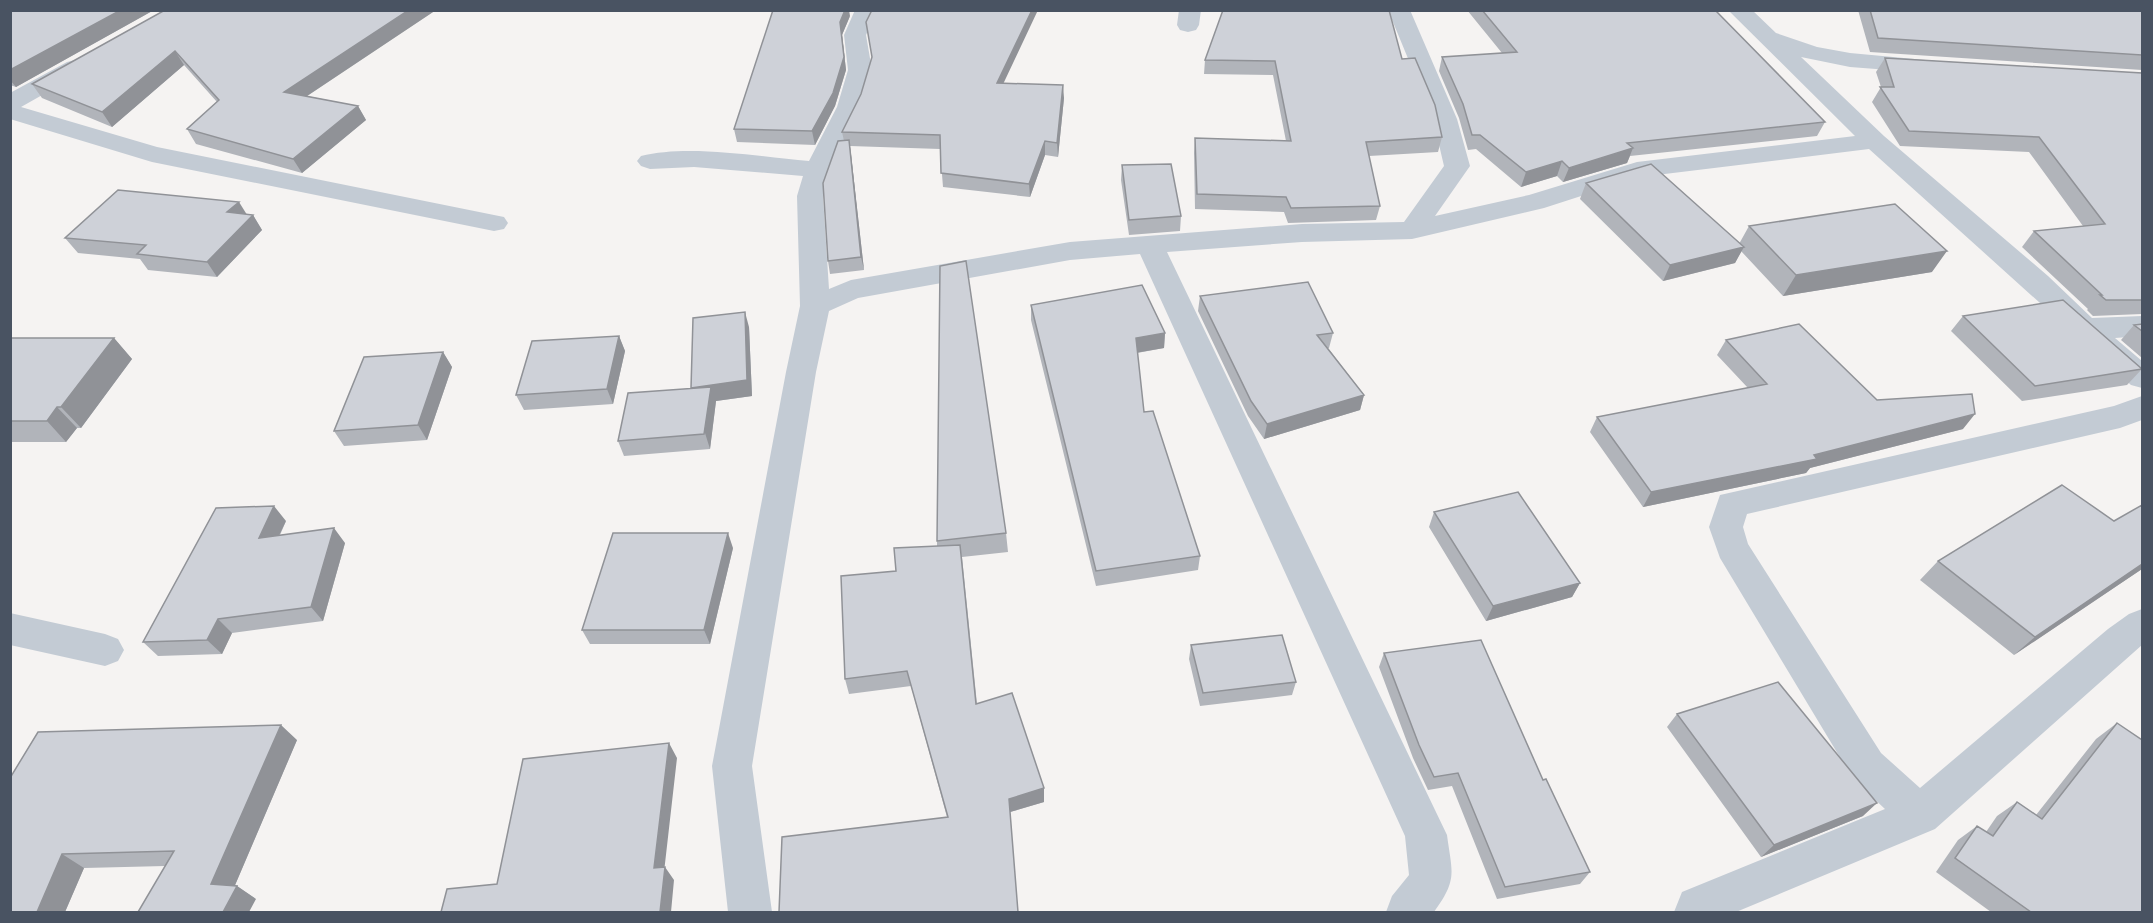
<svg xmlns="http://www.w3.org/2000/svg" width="2153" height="923" viewBox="0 0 2153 923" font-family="'Archivo Narrow',sans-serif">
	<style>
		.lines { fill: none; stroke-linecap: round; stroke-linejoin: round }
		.street { fill: #c3cbd4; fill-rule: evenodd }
		.wall { fill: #b1b4ba }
		.shaded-wall { fill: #909297 }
		.building { fill: #ced1d8; stroke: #909297; stroke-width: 1.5 }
	</style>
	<rect width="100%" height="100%" fill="#f5f3f2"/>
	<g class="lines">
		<path class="street" d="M855,10h22l-11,25 6,35 -11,37 -30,62 -8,27 6,93 22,-9 219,-38 232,-18 102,-2 40,-56 -11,-47 -45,-109h22l47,109 13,47 -35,50 94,-21 108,-33 218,-26 -127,-126h24l24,23 41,14 33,6 86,8 4,5 -4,5 -8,2 -78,-6 -49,-10 83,79 164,140 44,42 50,-2v20l-27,2 27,23v27l-11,-3 -262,-236 -229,28 -96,31 -132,31 -110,3 -135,10 280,583c5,38 11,44 -13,77h-48l6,-16 17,-21 -4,-39 -265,-582 -70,6 -212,38 -29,13 -13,61 -64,394 20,146h-44l-16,-146 74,-394 14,-66 -3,-110 6,-20 -109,-9 -44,2 -9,-3 -4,-5 4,-5c48,-12 119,1 168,5l28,-54 11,-37 -4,-35z
			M1179,10h22l-2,15 -3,5 -8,2 -8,-2 -3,-5z
			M75,60l8,2 4,5 -4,5 -62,35 136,40 337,68 10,2 4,6 -4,6 -10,2 -342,-69 -142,-43v-26l57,-31z
			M2142,396v24l-22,8 -373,86 -4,13 5,17 133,209 39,35 188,-159 21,-15 13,-5v36l-207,184 -199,83h-62l8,-20 203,-83 -32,-30 -133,-221 -11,-31 11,-32 394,-89z
			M10,613l95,21 13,5 6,11 -6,11 -13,5 -95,-21z"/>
	</g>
	<path class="wall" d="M10,10h144l-138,77 -6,-2z
		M165,10l268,2 -126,84 51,10 8,14 -64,53 -106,-29 -9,-15 30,-27 -33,-37 -72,62 -70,-29 -10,-14z
		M1467,10h248l110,112 -8,14 -187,20 -3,7 -64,19 -6,-6 -36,11 -45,-38 -8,1 -9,-32 -20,-47 3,-14 60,-4z
		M1858,10h284v60l-272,-18z
		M850,16l-8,19 4,35 -11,36 -20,39 -78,-3 -3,-13z
		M1885,58l257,15v241l-49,2 -6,-6 1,-1 -66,-62 12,-16 49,-5 -54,-74 -129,-6 -28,-44 9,-15 -5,-15z
		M1402,59l40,78 -4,15 -69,4 11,50 -4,14 -88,3 -4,-11 -89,-3 -1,-56 1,-15 91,3 -13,-66 -69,-1 1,-14z
		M1004,83l60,15 -6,59 -13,-2 -15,42 -87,-10 -3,-38 -90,-3 14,124 -34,4 -2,-13 16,-120 -2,-9z
		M1122,165l59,51 -1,15 -51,4 -8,-55z
		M1586,183l153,61 10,-18 183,46 -149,24 -42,-45 -6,12 -72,18 -83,-82z
		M247,214l6,1 9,15 -45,47 -69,-7 -8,-11 -62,-6 -13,-15z
		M1200,296l133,37 -4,15h-1l36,47 -4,15 -96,29 -16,-23 -50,-105z
		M1031,305l134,28 -1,15 -27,5 7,59 56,144 -2,14 -102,16 -65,-266z
		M1963,316l179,53 -15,16 -105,16 -71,-70z
		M2142,324v34l-21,-18 13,-15z
		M749,327l3,69 -36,5 -6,48 -86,7 -6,-15 73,-53z
		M619,336l6,15 -12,53 -89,6 -8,-15z
		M10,338h104l18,21 -51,69h-4l-11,14h-56z
		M1726,340l151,60 86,29 -153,39 -4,5 -163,34 -53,-75 7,-15 151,-29 -31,-33z
		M443,352l9,15 -25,73 -83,6 -10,-15z
		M1434,512l146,71 -8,14 -86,24 -57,-94z
		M286,521l-6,14 65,8 -22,78 -91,12 -10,21 -64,2 -15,-14z
		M1006,533l2,19 -46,5 15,147 67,98 -34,10 -63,5 -36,-131 -62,8 -4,-15 51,-108 41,-25v-5z
		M733,548l-23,96h-120l-8,-14z
		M1938,561l204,8 -128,86 -94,-75z
		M1191,645l105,37 -4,13 -92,11 -11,-47z
		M1384,653l159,127 47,92 -10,12 -83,15 -45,-113 -24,4 -15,-32 -34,-91z
		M1677,714l186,102 -102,41 -94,-130z
		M2117,723l25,189h-151l-55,-40 22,-32 19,-14 9,6 11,-16 20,-14 19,13 60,-76z
		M297,740l-62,145 2,1 19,13 -91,-33 -81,2 -19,44 -55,-134z"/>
	<path class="shaded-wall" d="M121,10h33l-138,77 -6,-7v-10z
		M409,10h23l1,2 -141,94 -8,-14z
		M845,10h4l1,6 -8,19 4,35 -11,36 -20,39 -3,-14 28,-109z
		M1032,10h6l-41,87v-14z
		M175,51l9,14 -72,62 -10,-15z
		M1063,85l1,13 -6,59 -1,-14z
		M358,106l8,14 -64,53 -9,-14z
		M849,140l2,14 13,116 -3,-13z
		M1045,141v14l-15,42 -1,-13z
		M1633,148l-6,15 -64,19 6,-14z
		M1562,161l-5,15 -36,11 5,-15z
		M239,202l10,16 -22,-6z
		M253,215l9,15 -45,47 -10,-15z
		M1744,247l-9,16 -72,18 7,-16z
		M1947,251l-15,21 -149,24 13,-21z
		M745,312l4,15 3,69 -36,5 -6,48 -19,-61z
		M1165,333l-1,15 -29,5 1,-15z
		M619,336l6,15 -12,53 -6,-15z
		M114,338l18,21 -51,69 -20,-21z
		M443,352l9,15 -25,73 -9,-15z
		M1364,395l-4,15 -96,29 3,-15z
		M57,407l20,21 -11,14 -19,-21z
		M1975,414l-12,15 -153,39 -4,5 -163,34 8,-15 163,-37z
		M274,506l12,15 -15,31 -12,-14z
		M334,528l11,15 -22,78 -12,-14z
		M728,533l5,15 -23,96 -6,-14z
		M2142,564v5l-128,86 21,-18z
		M1580,583l-8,14 -86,24 7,-15z
		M218,619l14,14 -10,21 -15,-14z
		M281,725l16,15 -67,157 -19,-13z
		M669,743l8,15 -14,123 -9,-13z
		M1044,788v14l-34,10 -1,-13z
		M1877,803l-14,13 -102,41 13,-12z
		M62,854l22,14 -19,44h-28z
		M665,867l9,13 -3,32h-11z
		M237,886l19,13 -7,13h-26z"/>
	<path class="building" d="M10,10h111l-111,60z
		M165,10h244l-125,82 74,14 -65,53 -106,-30 32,-29 -44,-49 -73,61 -70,-28z
		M773,10h72l-5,12 4,35 -11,36 -21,38 -78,-2z
		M872,10h160l-35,73 66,2 -6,58 -12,-2 -16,43 -88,-11 -1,-38 -98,-3 19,-38 11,-37 -6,-35z
		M1223,10h166l13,49 13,-1 20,47 7,32 -76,5 14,64 -89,2 -5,-11 -89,-3 -2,-56 96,3 -16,-80 -70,-1z
		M1482,10h233l110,112 -198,21 6,5 -64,20 -7,-7 -36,11 -46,-37h-8l-9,-31 -21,-47 75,-5z
		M1870,10h272v45l-264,-17z
		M1885,58l257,15v227h-36l-6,-5h2l-68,-64 71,-7 -66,-87 -130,-6 -29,-44h14z
		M849,140l12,117 -33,4 -5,-78 15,-42z
		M1171,164l10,52 -52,4 -7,-55z
		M1651,164l93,83 -74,18 -84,-82z
		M118,190l121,12 -12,10 26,3 -46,47 -70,-8 9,-9 -81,-7z
		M1895,204l52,47 -151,24 -47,-49z
		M966,261l40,272 -69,8 3,-275z
		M1308,282l25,51 -16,2 47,60 -97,29 -16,-23 -51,-105z
		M1142,285l23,48 -29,5 8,74 9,-1 47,145 -104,15 -65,-266z
		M2063,300l79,69 -107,17 -72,-70z
		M745,312l2,68 -56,8 2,-70z
		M1799,324l78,76 95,-6 3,20 -161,41 3,4 -166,33 -54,-75 170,-33 -41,-44z
		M2142,324v7l-8,-6z
		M619,336l-12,53 -91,6 16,-54z
		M10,338h104l-53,69h-4l-10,14h-37z
		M443,352l-25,73 -84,6 30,-74z
		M711,387l-7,47 -86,7 10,-48z
		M2062,485l52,36 28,-16v59l-107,73 -97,-76z
		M1518,492l62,91 -87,23 -59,-94z
		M274,506l-15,32 75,-10 -23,79 -93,12 -11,21 -64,2 73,-134z
		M613,533h115l-24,97h-122z
		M960,545l16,159 36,-11 32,95 -35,11 9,113h-239l3,-75 166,-20 -41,-146 -62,8 -4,-103 55,-5 -2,-23z
		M1282,635l14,47 -93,11 -12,-48z
		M1481,640l62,140 3,-1 44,93 -85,15 -47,-114 -24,4 -15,-32 -35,-92z
		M1778,682l99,121 -103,42 -97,-131z
		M2117,723l25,17v172h-111l-76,-54 22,-32 16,10 24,-34 25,17z
		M281,725l-70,159 26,2 -14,26h-85l36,-61 -112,3 -25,58h-27v-134l28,-46z
		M669,743l-15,125 11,-1 -5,45h-219l6,-23 50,-5 26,-125z"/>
	<rect width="2153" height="923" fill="none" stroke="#495362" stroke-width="24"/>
</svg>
